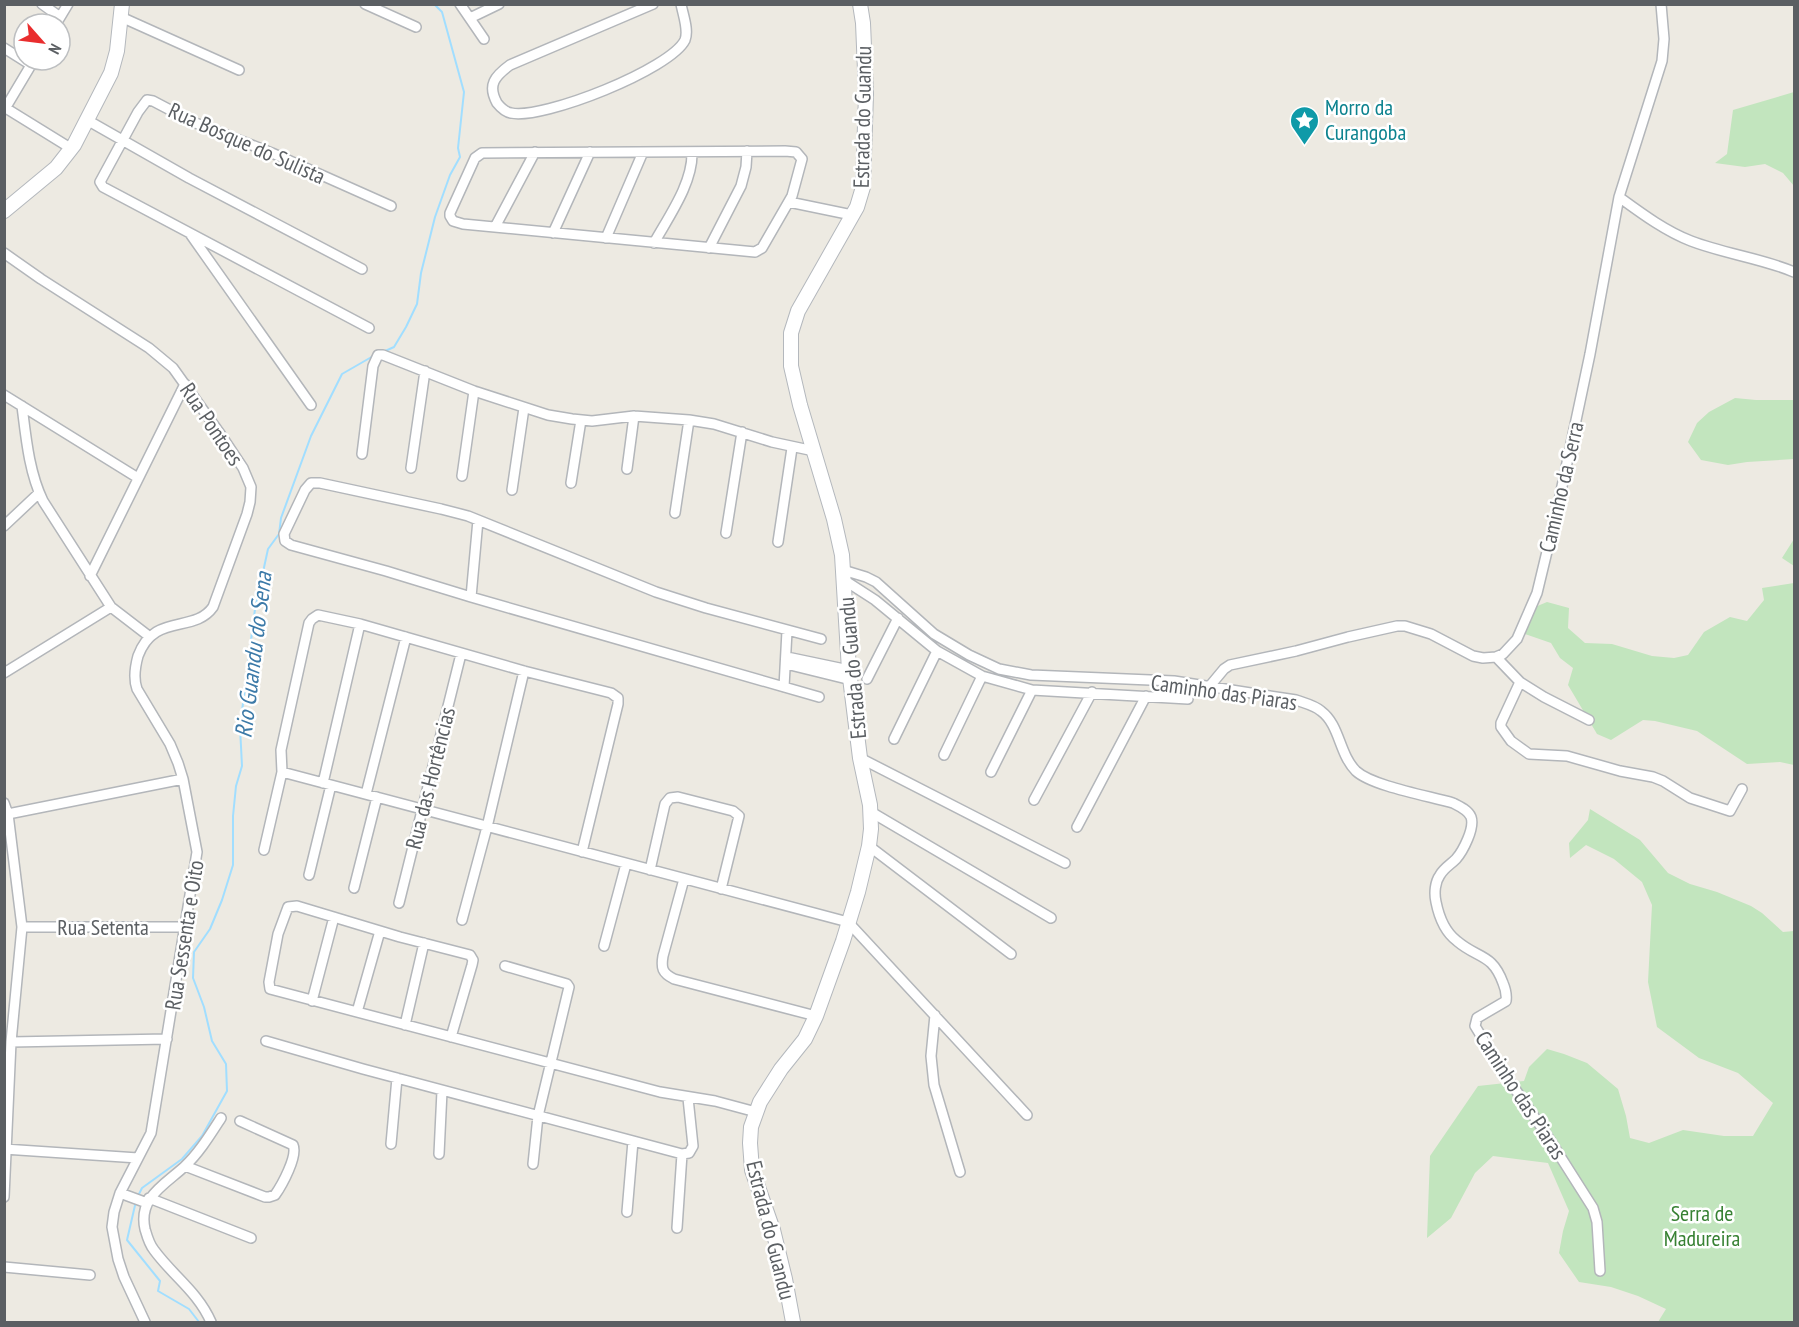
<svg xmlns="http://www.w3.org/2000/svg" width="1799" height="1327" viewBox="0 0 1799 1327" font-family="'PT Sans Narrow',sans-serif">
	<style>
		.green { fill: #c2e5be }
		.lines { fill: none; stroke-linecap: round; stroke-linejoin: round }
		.stream { stroke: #a1deff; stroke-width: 2 }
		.street-casing { stroke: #b3b6ba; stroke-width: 12 }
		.secondary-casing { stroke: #b4b8bd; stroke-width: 16 }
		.street { stroke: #fff; stroke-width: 9 }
		.secondary { stroke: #fff; stroke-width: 14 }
		.labels { text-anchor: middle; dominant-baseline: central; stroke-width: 5; stroke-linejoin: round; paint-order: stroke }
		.culture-label { font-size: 22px; fill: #0d838f; stroke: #fff; text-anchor: start }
		.street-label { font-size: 22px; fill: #5b5f63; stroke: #fff }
		.park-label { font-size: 22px; fill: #378133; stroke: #fff }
		.water-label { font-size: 24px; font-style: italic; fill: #3c7aa8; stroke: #fff }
	</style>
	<rect width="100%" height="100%" fill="#edeae2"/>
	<path class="green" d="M1794,92v94l-11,-13 -18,-9 -20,3 -30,-4 12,-9 6,-44z
		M1735,398l21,2h38v59l-47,3 -19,3 -27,-5 -13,-18 9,-19 12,-11z
		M1794,539v27l-12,-8z
		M1794,583v182l-14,-3 -33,2 -50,-33 -42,-10 -12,-1 -32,20 -14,-6 -29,-49 5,-17 -13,-10 -9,-15 -26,-9 10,-27 12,-5 22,6 -1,20 17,15 27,1 40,12 22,2 14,-3 16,-23 26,-15 17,4 17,-21 -2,-12z
		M1590,809l50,31 28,33 22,11 27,8 34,14 11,7 21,19 11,-1v391h-136l8,-13 -28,-13 -27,-9 -32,-5 -20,-29 4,-22 6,-20 -21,-48 -55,-7 -18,17 -24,45 -24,20 3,-82 48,-70 46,-5 5,-14 18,-18 17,5 23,9 31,26 8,27 4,22 19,5 34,-13 41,6h29l20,-33 -35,-30 -39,-15 -42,-31 -9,-45 4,-77 -10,-23 -28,-23 -28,-14 -16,13 -1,-15 19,-23z"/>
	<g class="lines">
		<path class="stream" d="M383,352l11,-5 12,-20 11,-23 4,-31 14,-56 15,-42 10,-18 -2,-9 6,-56 -22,-80 -8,-8
			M138,1196l4,-8 40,-29 20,-23 25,-45 -1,-27 -14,-23 -8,-34 -11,-29 1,-26 16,-23 12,-29 11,-35v-49l3,-30 6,-20 -2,-39 15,-118 13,-60 11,-15 2,-16 30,-82 31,-62 33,-19
			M136,1201l-9,39 33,41 -2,10 31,18 10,13"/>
		<defs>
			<path id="street" d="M42,4l18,13
				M365,4l51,23
				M460,4l24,35
				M653,4l-143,61c-15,11 -23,20 -13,38 4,5 8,9 14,10 32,7 160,-44 174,-73 4,-10 -2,-25 -4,-36
				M121,17l118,53
				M470,18l29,-14
				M56,24l12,-20
				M4,48l27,17
				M4,107l68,42
				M6,107l28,-47
				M87,120l102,58 173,91
				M785,151l11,1 6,7 -10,37 -30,52 -7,4 -292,-28 -10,-3 -3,-5v-3l25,-55 7,-5z
				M1619,197c22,16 46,34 72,44 34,13 70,17 103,31
				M789,202l63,13
				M495,227l40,-75
				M553,233l37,-81
				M191,235l120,170
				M606,238l37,-86
				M654,243c15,-27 39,-60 38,-91
				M709,248l32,-62 5,-19 1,-16
				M4,253l37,26 108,69 24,20 48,67 22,33 8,19 -1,15 -3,12 -34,93c-19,27 -59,5 -75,49 -3,11 -5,22 -1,33l33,55 8,19 5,16 14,73 -46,281 -31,60 -6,19 -2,15 6,32 6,18 21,45
				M369,328l-266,-141 -3,-5 38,-70 9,-12 6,1 40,21 79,31 119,53
				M4,395l134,83
				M22,406c4,32 7,66 21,95l68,106 39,30
				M362,454l11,-88 5,-11h5l91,36 74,24 24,4 20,2 42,-5 55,4 25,4 58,18 42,9
				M411,468l14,-97
				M627,469l7,-53
				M462,476l12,-85
				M571,483l10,-63
				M512,490l12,-82
				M675,513l14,-93
				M4,526l35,-33
				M726,533l16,-101
				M778,542l14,-94
				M843,570l23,7 10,5 58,52 35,21 30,14 32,6 143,6 122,19c8,3 18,5 25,11 19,14 18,43 35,60 16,15 73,25 97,32 6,3 15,7 18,14 4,11 -8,34 -15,42 -6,6 -12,9 -16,16 -5,7 -6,18 -4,27 3,15 9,30 21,39 21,18 35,12 46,42 3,7 4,11 3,18l-29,17 -2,8 25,41 46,67 47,74 4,14 3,49
				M90,576l95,-192
				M844,580l31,20 62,51 45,25 50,14 156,9
				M471,597l7,-77
				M787,657l62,13
				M1496,657l24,25 -19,41v4l10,14 18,13 38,2 53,15 33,6 10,4 27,17 40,13 12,-22
				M786,664l65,16
				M4,673l107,-66
				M867,679l31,-61
				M1520,682l24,15 45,23
				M784,687l3,-56
				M1209,687l15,-18 6,-4 66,-14 52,-14 49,-11h8l26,8 42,22 10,2 13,-1 7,-3 14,-15 20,-46 20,-83 33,-156 29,-157 43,-136 2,-22 -3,-35
				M819,697l-348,-100 -85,-26 -95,-26 -6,-4 -1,-7 21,-44 6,-7h9l121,26 27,7 188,76 50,16 115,31
				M894,739l43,-88
				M944,755l38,-79
				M860,758l205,105
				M282,772l566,150 179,193
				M991,772l41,-82
				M323,783l37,-159
				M366,794l40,-157
				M1034,800l58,-108
				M4,803l4,11 14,113 -11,115 -7,155
				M871,812l180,106
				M8,814l175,-35
				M1077,827l69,-131
				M869,846l142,108
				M264,850l18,-78 -1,-22 28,-127 3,-4 6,-4 42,9 164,47 87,22 7,5v6l-36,148
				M650,870l15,-66 5,-6 8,-1 55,14 6,5 -18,73
				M309,875l22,-90
				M684,879l-21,77c-2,12 -1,17 11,23l142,37
				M354,888l23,-91
				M399,903l62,-249
				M462,920l25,-93 37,-156
				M22,927h162
				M604,946l22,-82
				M505,966l62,18 2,3 -31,129 -5,48
				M312,1001l22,-84
				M357,1012l23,-81
				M935,1015l-4,41 3,29 26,87
				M405,1025l19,-82
				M451,1037l21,-72 1,-5 -3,-5 -70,-18 -103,-31 -9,1 -10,27 -9,48 1,7 390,103 55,9 41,11
				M266,1041l97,28 319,85 7,-1 4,-7 -5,-48
				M11,1042l156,-3
				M391,1144l6,-66
				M4,1149l134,9
				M439,1154l3,-63
				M185,1166l80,31h4l6,-2c7,-10 23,-39 18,-50l-53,-24
				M120,1193l27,10
				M149,1198l102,40
				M627,1212l6,-71
				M677,1228l5,-74
				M4,1267l86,8
				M211,1322c-13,-30 -38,-46 -57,-72 -5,-6 -7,-14 -9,-21 -7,-31 19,-44 39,-62 15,-14 26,-32 37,-49"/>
			<path id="secondary" d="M4,211l52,-43 18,-23 37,-72 6,-22 5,-47
				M793,1322l-8,-43 -12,-49 -21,-60 -2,-27 1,-16 9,-25 21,-33 24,-30 11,-23 27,-75 15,-49 11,-46 2,-17 -1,-24 -10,-47 -11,-88 -7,-115 -8,-36 -34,-114 -9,-39v-33l7,-22 59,-104 6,-20 3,-93 -3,-71 -3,-19"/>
		</defs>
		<use href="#street" class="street-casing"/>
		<use href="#secondary" class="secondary-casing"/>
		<use href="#street" class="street"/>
		<use href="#secondary" class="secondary"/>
	</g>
	<defs>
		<symbol id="sight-pin" viewBox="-11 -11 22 30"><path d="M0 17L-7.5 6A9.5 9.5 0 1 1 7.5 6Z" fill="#0f9aa8" stroke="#fff"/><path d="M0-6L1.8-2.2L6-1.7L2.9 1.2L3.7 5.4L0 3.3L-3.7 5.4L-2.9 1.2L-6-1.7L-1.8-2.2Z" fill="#fff"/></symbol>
	</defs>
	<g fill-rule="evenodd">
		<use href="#sight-pin" x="1288" y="104" width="33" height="45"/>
	</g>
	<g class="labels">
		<g class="culture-label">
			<text x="1325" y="107">Morro da<tspan x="1325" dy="25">Curangoba</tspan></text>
		</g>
		<g class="street-label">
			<text transform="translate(862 117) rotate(-89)">Estrada do Guandu</text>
			<text transform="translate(247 143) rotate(24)">Rua Bosque do Sulista</text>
			<text transform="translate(212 424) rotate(56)">Rua Pontoes</text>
			<text transform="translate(1561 487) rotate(-77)">Caminho da Serra</text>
			<text transform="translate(852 668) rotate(-95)">Estrada do Guandu</text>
			<text transform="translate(1224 692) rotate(8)">Caminho das Piaras</text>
			<text transform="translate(430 778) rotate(-76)">Rua das Hortências</text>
			<text x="103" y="927">Rua Setenta</text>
			<text transform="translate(184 935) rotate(-81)">Rua Sessenta e Oito</text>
			<text transform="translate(1521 1095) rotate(57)">Caminho das Piaras</text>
			<text transform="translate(771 1230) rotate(76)">Estrada do Guandu</text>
		</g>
		<g class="park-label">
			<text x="1702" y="1213">Serra de<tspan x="1702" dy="25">Madureira</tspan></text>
		</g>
		<g class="water-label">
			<text transform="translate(253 655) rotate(-83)">Rio Guandu do Sena</text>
		</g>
	</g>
	<rect width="1799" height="1327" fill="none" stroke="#5b5f63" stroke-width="12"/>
	<g transform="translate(42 42) rotate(118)"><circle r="28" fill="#ffffff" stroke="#bdbfc1" stroke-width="1.5"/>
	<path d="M0-4.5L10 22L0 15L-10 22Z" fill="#e92d2e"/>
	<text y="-9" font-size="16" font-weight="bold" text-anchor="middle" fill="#5b5f63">N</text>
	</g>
</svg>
